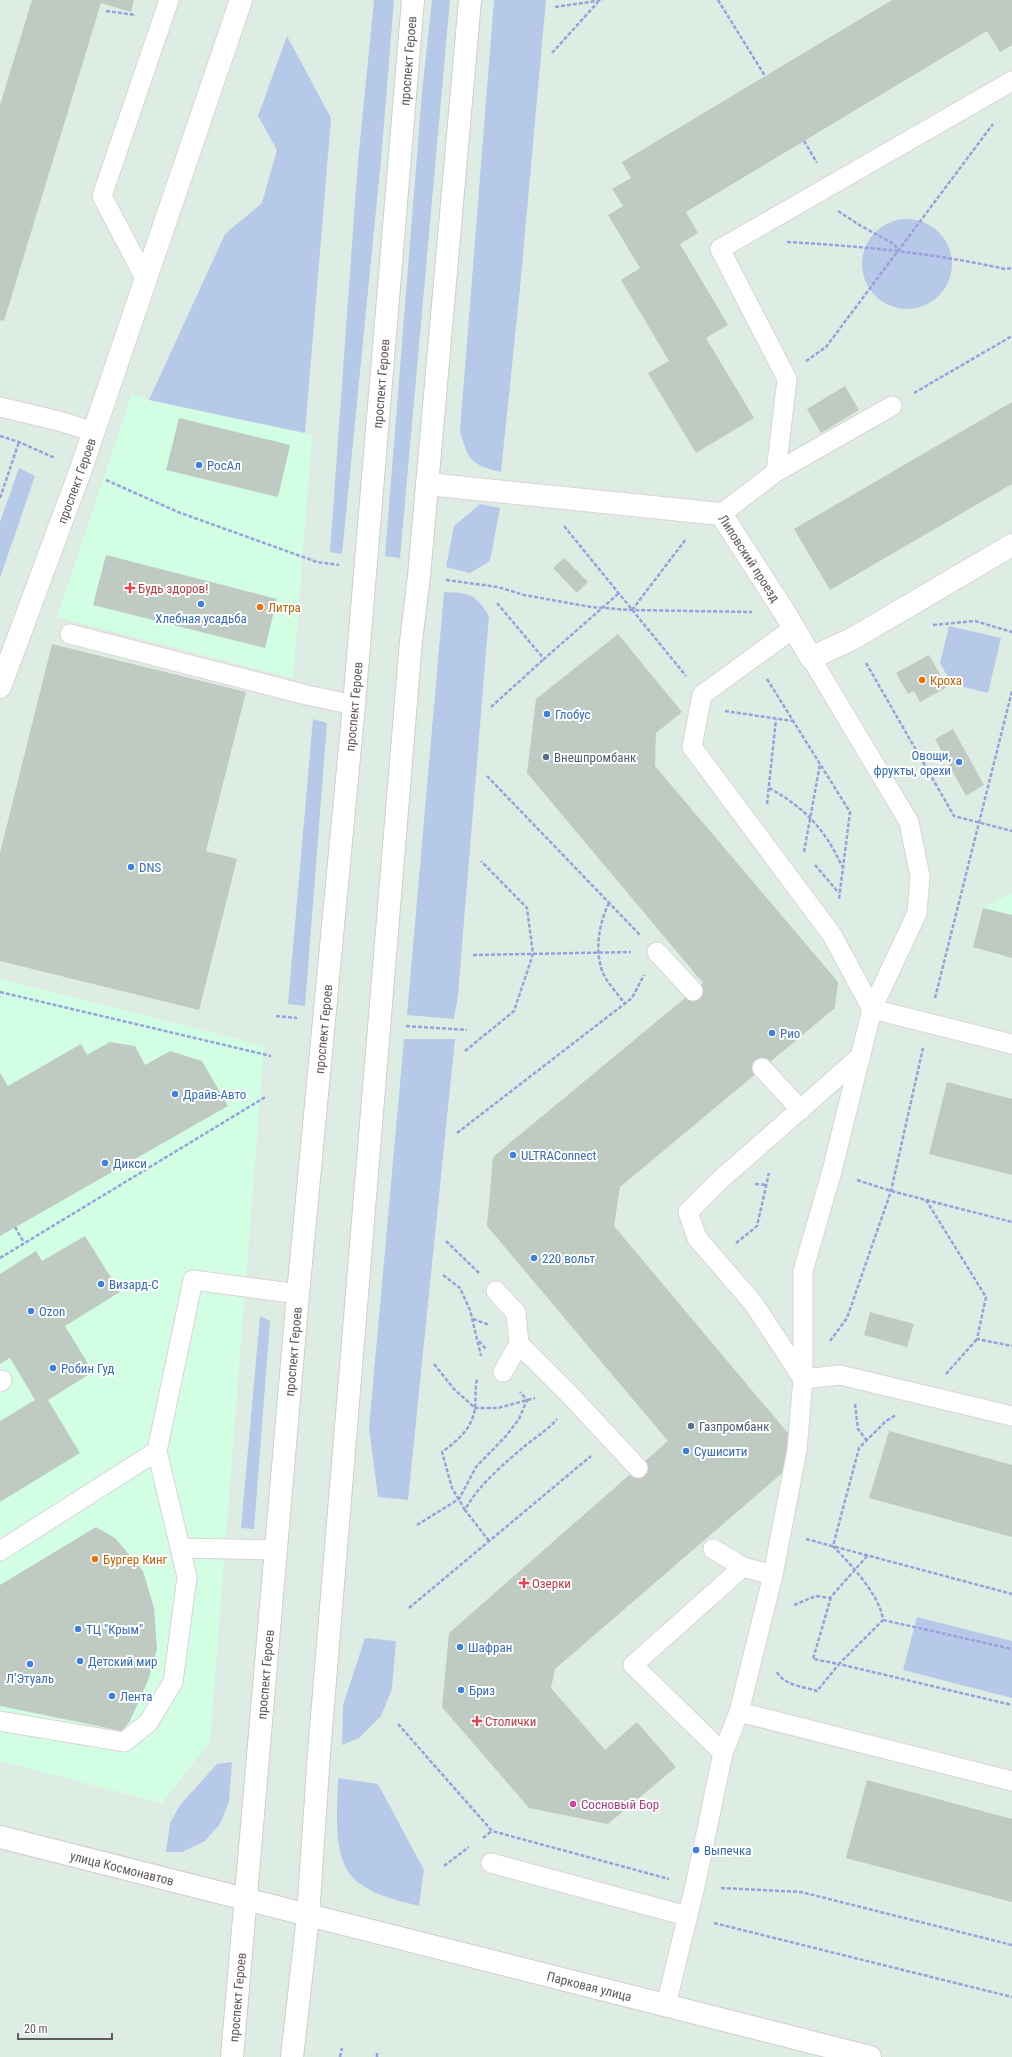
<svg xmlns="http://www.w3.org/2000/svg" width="1012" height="2057" viewBox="0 0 1012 2057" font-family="'Roboto Condensed',sans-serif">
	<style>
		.commercial { fill: #d2ffe4 }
		.green { fill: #b7c9e8 }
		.building { fill: #becac2 }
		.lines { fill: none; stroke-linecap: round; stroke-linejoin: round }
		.lane-casing { stroke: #dbd2d8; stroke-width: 21 }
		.street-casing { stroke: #dbd2d8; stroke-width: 24 }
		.secondary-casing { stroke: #d5cad2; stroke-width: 24 }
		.path { stroke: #99a0db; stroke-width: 2.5; stroke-dasharray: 4 2; stroke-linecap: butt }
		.lane { stroke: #fff; stroke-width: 19 }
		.street { stroke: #fff; stroke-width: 22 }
		.secondary { stroke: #fff; stroke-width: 22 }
		.shop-dot { fill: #3f7fe0; stroke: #fff; stroke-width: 1.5 }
		.health-dot { fill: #e0444e; stroke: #fff; stroke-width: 1.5 }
		.food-dot { fill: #e8710a; stroke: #fff; stroke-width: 1.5 }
		.service-dot { fill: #5c6f8a; stroke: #fff; stroke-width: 1.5 }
		.hotel-dot { fill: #d1479c; stroke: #fff; stroke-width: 1.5 }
		.labels { text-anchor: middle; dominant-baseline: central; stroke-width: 4; stroke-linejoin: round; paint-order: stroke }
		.street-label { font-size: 13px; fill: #625860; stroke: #fff }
		.shop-label { font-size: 13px; fill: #366cbe; stroke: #fff; text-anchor: start }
		.health-label { font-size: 13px; fill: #be3a42; stroke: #fff; text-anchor: start }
		.food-label { font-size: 13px; fill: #c56008; stroke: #fff; text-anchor: start }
		.service-label { font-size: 13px; fill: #4e5e75; stroke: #fff; text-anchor: start }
		.hotel-label { font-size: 13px; fill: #b23c85; stroke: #fff; text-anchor: start }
	</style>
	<rect width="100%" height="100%" fill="#deede4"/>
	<path class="commercial" d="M132,394l17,6 163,35 -19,243 -236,-61z
		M1012,893v65l-39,-11 10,-39z
		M0,979l264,67 -54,695 -48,62 -162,-42z"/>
	<path class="green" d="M374,0h20l-13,160 -39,394 -12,-2 28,-391z
		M432,0h18l-50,558 -15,-2 37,-464z
		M494,0h52l-26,288 -19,184c-30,-7 -33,-12 -41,-41z
		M287,36l44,82 -26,315 -156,-33 76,-166 37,-31 15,-53 -19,-34z
		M862 264a45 45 0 1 1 90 0a45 45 0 1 1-90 0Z
		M19,468l16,8 -35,102v-56z
		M480,504l20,4 -10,53 -20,12 -24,-6 8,-41z
		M444,592c25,1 31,1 45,24l-31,379 -4,24 -47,-4z
		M949,626l52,12 -13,55 -36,-9 -12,-21z
		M313,719l14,4 -22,283 -17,-2z
		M404,1039h51l-47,461 -30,-3 -9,-69z
		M260,1316l10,5 -16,208 -13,-1z
		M917,1617l95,24v57l-109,-28z
		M365,1638l31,3 -4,48 -11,27 -22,22 -17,7 1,-40z
		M232,1762l-3,40 -9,22 -15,17 -23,11h-16l4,-29 10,-18 37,-41z
		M338,1778l40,6 46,86 -5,36c-20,-5 -43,-10 -60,-23 -29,-20 -21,-75 -21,-105z"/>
	<path class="building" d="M32,0h102l-3,12 -30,-9 -97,318 -4,-1v-215z
		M892,0h120v45l-12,7 -13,-21 -301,181 12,21 -18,11 48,81 -22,13 48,80 -58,35 -48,-80 21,-12 -48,-81 19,-12 -32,-53 15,-9 -11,-17 19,-11 -9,-16z
		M845,386l14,24 -38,23 -14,-24z
		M1012,402v82l-182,106 -36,-61z
		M179,418l111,27 -12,52 -112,-27z
		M106,555l171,44 -12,49 -172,-43z
		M564,558l24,24 -11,11 -24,-25z
		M618,634l64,78 -26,21 -1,33 183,216 -3,26 -215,179 -6,39 178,212 -4,30 -233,201 -4,19 54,62 32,-28 39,45 -68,57 -79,-16 -87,-101 7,-74 219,-192 -181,-215 6,-69 210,-174 -176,-210 9,-74z
		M52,644l194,48 -40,159 31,8 -38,151 -199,-49v-108z
		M929,655l18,32 -27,15 -6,-11 -6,3 -12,-21z
		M953,729l31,56 -18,11 -31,-57z
		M983,908l29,7v43l-39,-11z
		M110,1042l25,4 10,19 25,-14 32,10 26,45 -228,130v-163l8,13 73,-42 6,11z
		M947,1082l65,17v76l-83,-21z
		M85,1236l35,56 -55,34 28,46 -45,28 32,53 -80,49v-81l35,-21 -25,-42 -10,6v-90l36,-23 6,10z
		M870,1312l44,12 -7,23 -43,-12z
		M889,1431l123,34v72l-143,-39z
		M96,1527l19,11 28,33 11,37 3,41 -8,29 -19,43 -8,10 -122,-25v-121z
		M867,1780l145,39v83l-166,-44z"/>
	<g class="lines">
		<defs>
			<path id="lane" d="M146,280l-44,-84 67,-196
				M0,407l59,14 35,11
				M776,472l116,-66
				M721,514l55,-42 11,-93 -67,-130 292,-168
				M794,628l-92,67 -10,52 140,188 40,74 140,35
				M70,634l237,61 47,10
				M657,952l36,39
				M861,1056l-141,124 -32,32 9,26 57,66 49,75 37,-4 172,41
				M762,1068l39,42
				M496,1291l20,22 3,31
				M503,1372l16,-28 53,53 66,71
				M0,1382l2,-2
				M180,1548l95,2
				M713,1549l30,18 30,8
				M0,1551l157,-100
				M739,1712l273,69
				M0,1721l124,21 24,-19 25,-41 14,-105 -30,-126 36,-171 105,14
				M723,1753l-90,-88 110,-98
				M491,1863l196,53
				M666,2005l29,-119 28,-133 16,-41 34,-137 24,-125 6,-71v-108l29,-100 40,-162 45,-96 3,-37 -11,-54 -98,-164"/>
			<g id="street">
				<path id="s1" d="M427,484l294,30 64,99 26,45 41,-19 160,-94"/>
				<path id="s2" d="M0,687l81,-218 160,-469"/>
			</g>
			<g id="secondary">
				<path id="s3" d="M0,1837l870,220"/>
				<path id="s4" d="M232,2057l66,-763 56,-589 59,-705"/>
				<path d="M292,2057l16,-141 11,-163 92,-1112 8,-65 51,-576"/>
			</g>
		</defs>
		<use href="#lane" class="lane-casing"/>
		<use href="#street" class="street-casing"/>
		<use href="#secondary" class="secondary-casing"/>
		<path class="path" d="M718,0l47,76
			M555,7l48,-7
			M106,11l30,4
			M552,53l46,-51
			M804,141l13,22
			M838,211l23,15 33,18 4,6
			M787,242c73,4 146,11 218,27l7,-1
			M806,361l20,-14 167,-223
			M914,393l98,-57
			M0,436l19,6 36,16
			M106,480l72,32 139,50 22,3
			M0,498l19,-56
			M564,526l122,150
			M446,580l52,7 26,8 67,12 40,3 121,2
			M497,603l47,56 74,-65
			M632,610l54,-71
			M933,625l42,-4 37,11
			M866,663l88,153 58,15
			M767,679l83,133 -11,87
			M491,707l53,-48
			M725,711l68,10
			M487,776l153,159
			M769,788c36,20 55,40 73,78
			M767,804l9,-85
			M804,852l16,-88
			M815,865l24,28
			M609,903c-10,20 -15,48 -6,70 5,11 15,21 22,31
			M473,955l158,-3
			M0,992l271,64
			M935,998l77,-307
			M276,1016l21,2
			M406,1026l61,4
			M465,1051l49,-40 19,-57 -6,-46 -46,-47
			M457,1133l175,-135 12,-23
			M857,1180l34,11 121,31
			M755,1184l12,1
			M926,1200l60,97 -9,42 35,7
			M15,1227l9,16
			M446,1241l33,32
			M736,1243l21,-17 12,-53
			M0,1258l267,-162
			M443,1275l17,13 10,22 11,46
			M473,1319l17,6
			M479,1341l7,8
			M830,1341l17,-23 44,-127 32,-143
			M434,1364l20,25 21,19h23l37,-10
			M946,1374l31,-35
			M855,1404l3,25 9,12
			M465,1510l-13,-22 -10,-36c16,-12 31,-24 33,-45 1,-10 0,-19 2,-28
			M417,1525l42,-26 17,-32 30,-31 13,-17 8,-19 -7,-8
			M806,1539l206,55
			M489,1541l-24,-31c13,-25 40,-47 61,-65 11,-9 22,-15 31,-26
			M831,1597l-18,62 26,5 44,-44c-3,-25 -32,-55 -50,-74l26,-98 27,-27 10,-6
			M794,1605l22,-9 14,2 38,-43
			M409,1608l182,-152
			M883,1620l129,29
			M777,1672c6,13 28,15 40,19l22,-27 173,41
			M398,1724l94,107 177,48
			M483,1838l9,-7
			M444,1866l25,-19
			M721,1888l80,4 211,53
			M714,1923l298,74
			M340,2057l2,-9
			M377,2057v-5"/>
		<use href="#lane" class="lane"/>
		<use href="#street" class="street"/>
		<use href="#secondary" class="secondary"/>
	</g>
	<g class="shop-dot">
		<circle cx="199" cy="465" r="4"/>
		<circle cx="201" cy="604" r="4"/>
		<circle cx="547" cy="714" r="4"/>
		<circle cx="959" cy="762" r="4"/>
		<circle cx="131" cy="867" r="4"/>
		<circle cx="772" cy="1033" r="4"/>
		<circle cx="175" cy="1094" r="4"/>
		<circle cx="513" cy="1155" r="4"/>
		<circle cx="105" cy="1163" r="4"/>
		<circle cx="534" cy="1258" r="4"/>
		<circle cx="101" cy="1284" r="4"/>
		<circle cx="31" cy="1311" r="4"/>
		<circle cx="53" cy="1368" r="4"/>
		<circle cx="686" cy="1451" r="4"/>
		<circle cx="78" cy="1629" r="4"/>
		<circle cx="460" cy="1647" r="4"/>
		<circle cx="80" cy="1661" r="4"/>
		<circle cx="30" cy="1664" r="4"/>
		<circle cx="461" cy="1690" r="4"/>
		<circle cx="112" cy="1696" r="4"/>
		<circle cx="696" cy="1850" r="4"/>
	</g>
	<g class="health-dot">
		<path d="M128 582h4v4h4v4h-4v4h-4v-4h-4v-4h4z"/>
		<path d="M522 1577h4v4h4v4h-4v4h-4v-4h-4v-4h4z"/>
		<path d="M475 1715h4v4h4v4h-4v4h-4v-4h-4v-4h4z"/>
	</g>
	<g class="food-dot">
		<circle cx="260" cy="607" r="4"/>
		<circle cx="922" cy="680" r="4"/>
		<circle cx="95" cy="1559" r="4"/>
	</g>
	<g class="service-dot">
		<circle cx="546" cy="757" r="4"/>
		<circle cx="691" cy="1426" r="4"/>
	</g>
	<circle class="hotel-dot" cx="573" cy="1804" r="4"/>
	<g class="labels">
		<g class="street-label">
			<text stroke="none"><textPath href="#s4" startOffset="2004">проспект Героев</textPath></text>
			<text stroke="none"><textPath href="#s4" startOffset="1680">проспект Героев</textPath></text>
			<text stroke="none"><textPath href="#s2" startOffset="220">проспект Героев</textPath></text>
			<text stroke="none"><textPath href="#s1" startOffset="348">Липовский проезд</textPath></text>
			<text stroke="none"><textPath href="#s4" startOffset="1356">проспект Героев</textPath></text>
			<text stroke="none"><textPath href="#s4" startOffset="1032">проспект Героев</textPath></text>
			<text stroke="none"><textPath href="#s4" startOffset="708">проспект Героев</textPath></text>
			<text stroke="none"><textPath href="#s4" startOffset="384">проспект Героев</textPath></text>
			<text stroke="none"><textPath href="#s3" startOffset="126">улица Космонавтов</textPath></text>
			<text stroke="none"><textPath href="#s3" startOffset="608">Парковая улица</textPath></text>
			<text stroke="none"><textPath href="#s4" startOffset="60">проспект Героев</textPath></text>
		</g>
		<g class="shop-label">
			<text x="207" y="465">РосАл</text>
			<text x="201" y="618" text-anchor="middle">Хлебная усадьба</text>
			<text x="555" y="714">Глобус</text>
			<text x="951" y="755" text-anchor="end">Овощи,<tspan x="951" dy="15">фрукты, орехи</tspan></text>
			<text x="139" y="867">DNS</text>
			<text x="780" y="1033">Рио</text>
			<text x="183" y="1094">Драйв-Авто</text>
			<text x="521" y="1155">ULTRAConnect</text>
			<text x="113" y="1163">Дикси</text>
			<text x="542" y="1258">220 вольт</text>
			<text x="109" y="1284">Визард-С</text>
			<text x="39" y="1311">Ozon</text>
			<text x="61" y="1368">Робин Гуд</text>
			<text x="694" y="1451">Сушисити</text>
			<text x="86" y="1629">ТЦ "Крым"</text>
			<text x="468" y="1647">Шафран</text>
			<text x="88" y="1661">Детский мир</text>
			<text x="30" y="1678" text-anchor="middle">Л’Этуаль</text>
			<text x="469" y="1690">Бриз</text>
			<text x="120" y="1696">Лента</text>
			<text x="704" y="1850">Выпечка</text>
		</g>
		<g class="health-label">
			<text x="138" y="588">Будь здоров!</text>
			<text x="532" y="1583">Озерки</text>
			<text x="485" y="1721">Столички</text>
		</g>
		<g class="food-label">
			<text x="268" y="607">Литра</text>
			<text x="930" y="680">Кроха</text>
			<text x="103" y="1559">Бургер Кинг</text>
		</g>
		<g class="service-label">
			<text x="554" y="757">Внешпромбанк</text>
			<text x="699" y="1426">Газпромбанк</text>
		</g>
		<g class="hotel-label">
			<text x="581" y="1804">Сосновый Бор</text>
		</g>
	</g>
	<path d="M18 2033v6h94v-6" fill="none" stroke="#625860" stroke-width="2"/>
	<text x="24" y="2033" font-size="12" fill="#625860" stroke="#ffffff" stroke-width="3" paint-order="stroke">20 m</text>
</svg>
